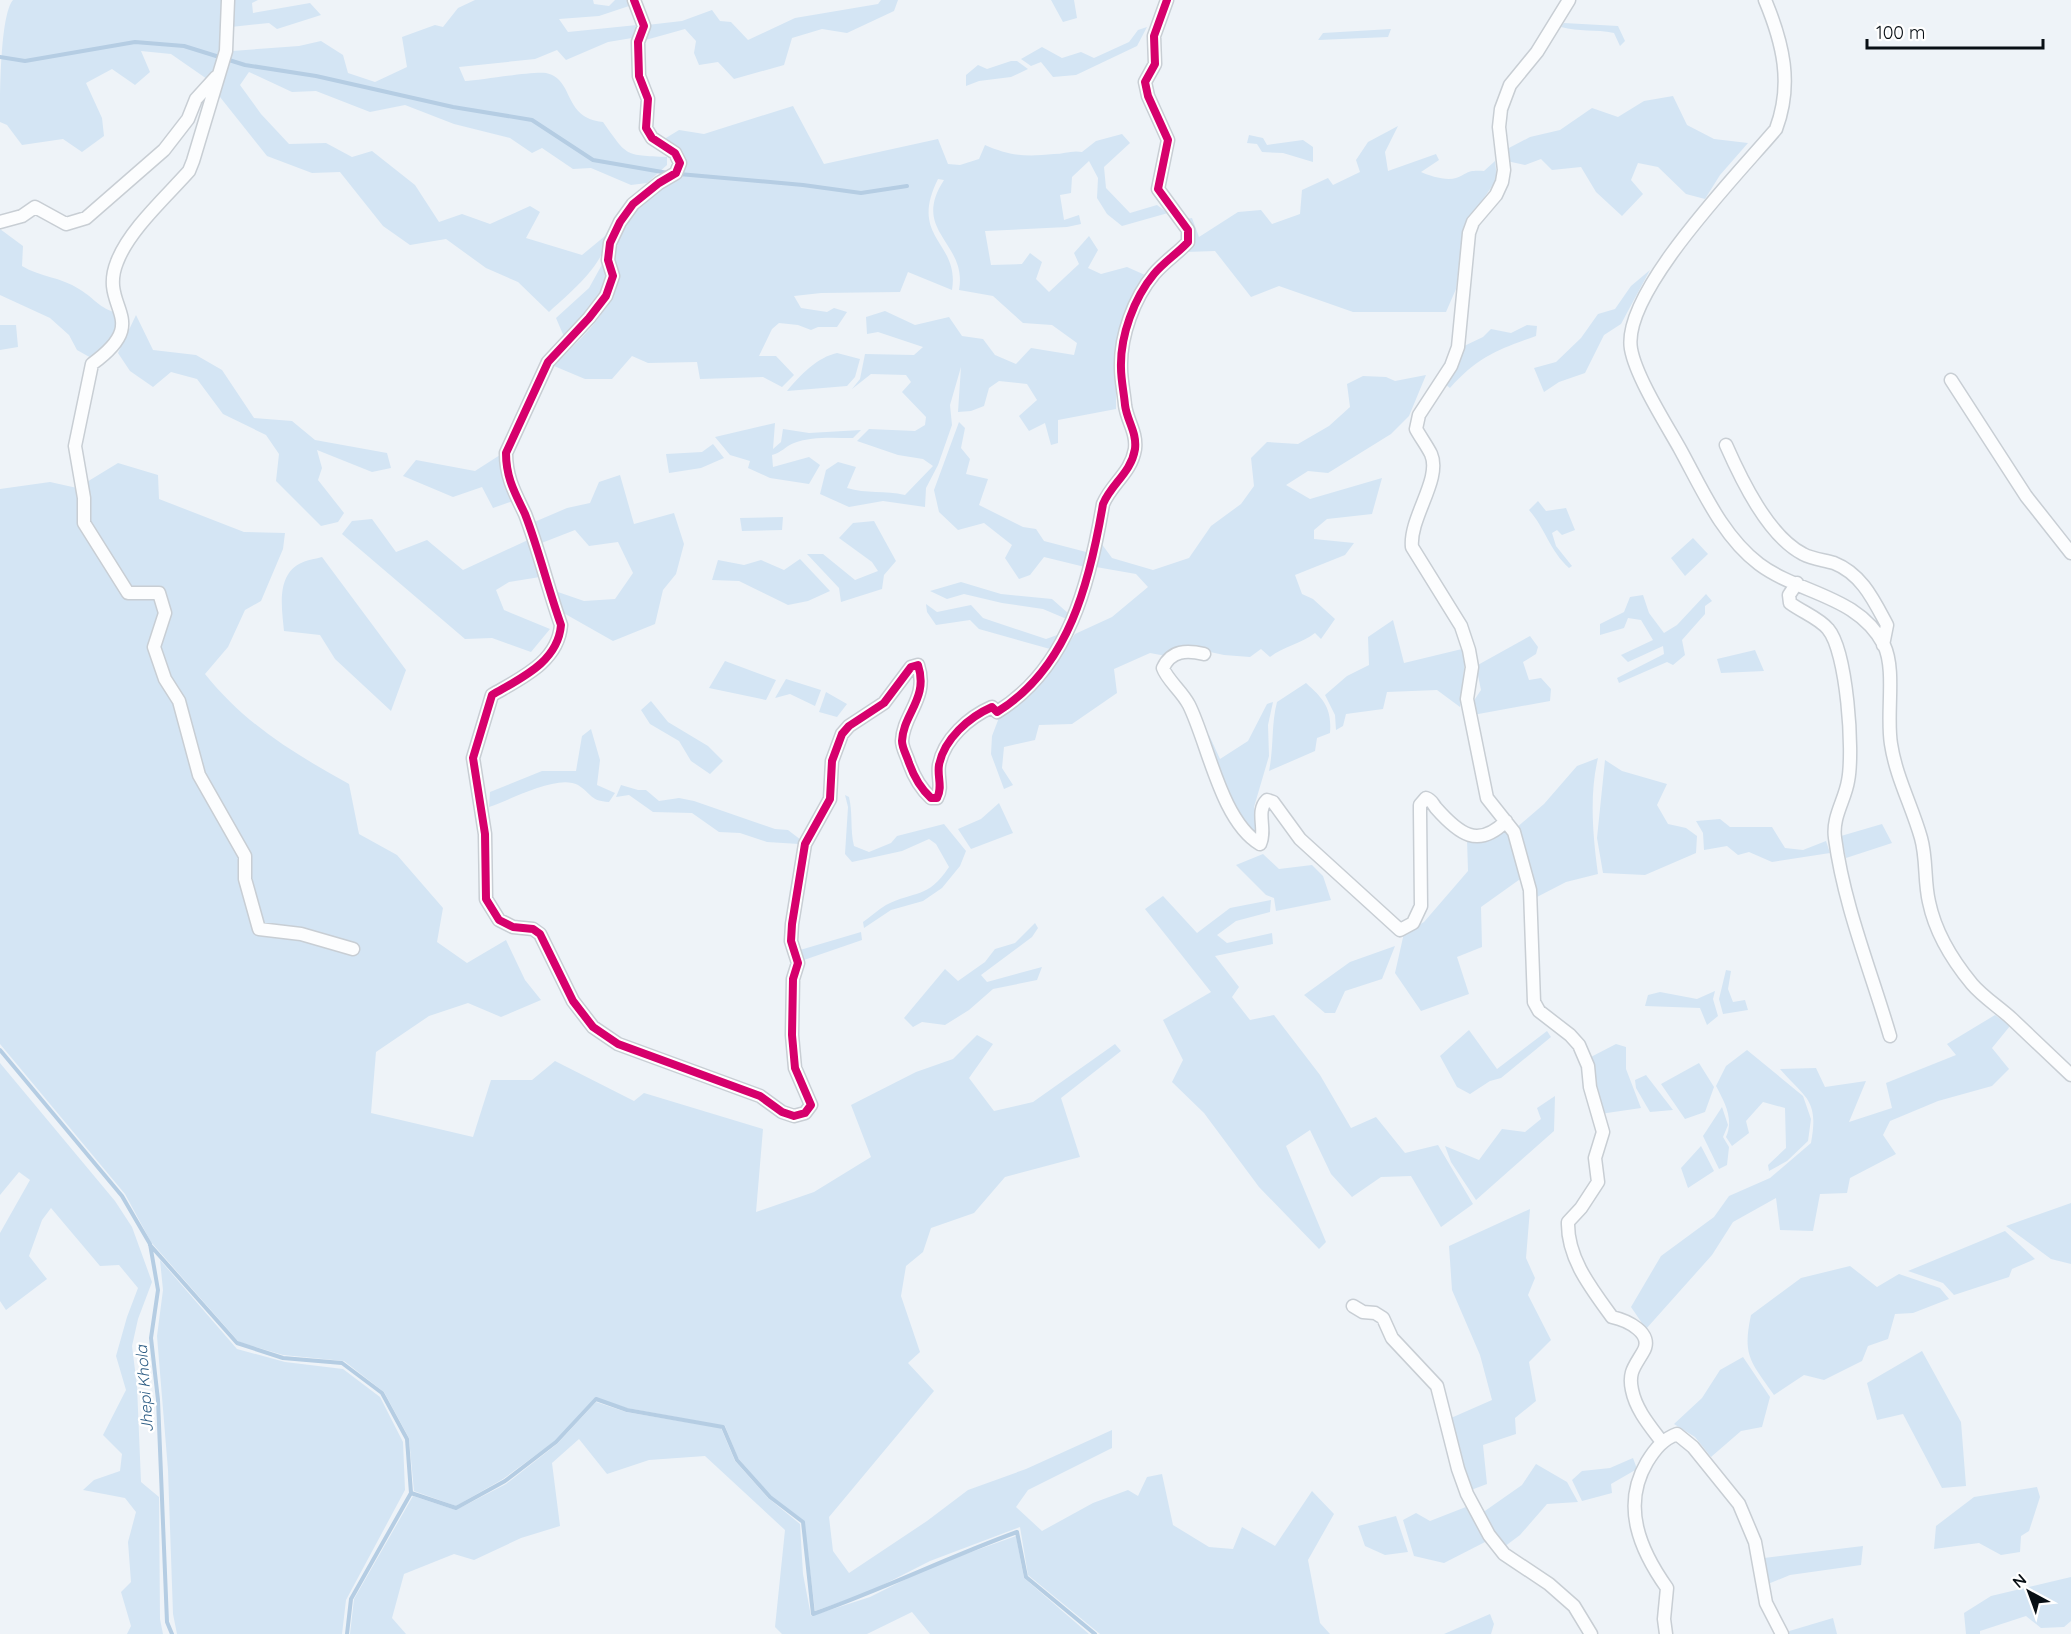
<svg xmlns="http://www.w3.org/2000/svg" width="2071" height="1634" viewBox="0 0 2071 1634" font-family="Quicksand,sans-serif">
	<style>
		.green { fill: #d4e5f4 }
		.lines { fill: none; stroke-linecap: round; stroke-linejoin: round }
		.stream { stroke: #b5cde3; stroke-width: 4 }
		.minor-casing { stroke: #c8ced4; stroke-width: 15 }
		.minor { stroke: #fcfdfe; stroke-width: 12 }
		.cycleway-casing { stroke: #fff; stroke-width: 11 }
		.cycleway { stroke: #d6006c; stroke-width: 8 }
		.labels { text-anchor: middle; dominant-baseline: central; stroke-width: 5; stroke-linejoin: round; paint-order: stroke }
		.water-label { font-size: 16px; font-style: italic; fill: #2c5c84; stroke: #fff }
	</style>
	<rect width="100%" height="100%" fill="#eef3f8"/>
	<path class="green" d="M13,0h212c-1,26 3,61 -18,79l-36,-25 -30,-3 9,21 -15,13 -23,-16 -26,14 16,35 2,18 -22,16 -19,-13 -41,6 -15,-20 -7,-3c0,-27 0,-107 13,-122z
		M230,0h28l-6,3 1,10 57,-10 11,12 -44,14 -8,-6 -38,4z
		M475,0h118l1,4 15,2 6,-6h16l1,5 -33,11 -40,3 9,13 69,-7 -5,13 -24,4 -42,18 -9,-10 -22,9 -76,8 6,14c17,-1 67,-10 81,-8 29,6 16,45 57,49 25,35 21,33 64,35v8l-20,18 -16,2 -40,-17 -18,1 -31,-21 -10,5 -22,-15 -56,-14 -49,-19 -35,7 -54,-21 -24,1 -43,-20 -9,13 21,29 28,30 37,-1 26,14 20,-6 43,34 24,37 23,-8 28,10 40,-18 10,6 -14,26 56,17 23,-19c4,26 -39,60 -56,76l-31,-30 -32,-14 -40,-29 -36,6 -27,-19 -43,-54 -28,1 -45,-17 -51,-64 16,-41 67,-5 22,-5 22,14 5,18 27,9 32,-15 -5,-30 33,-12 8,2 15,-19z
		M881,0h17l-4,11 -47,22 -25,-4 -30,9 -8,27 -50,14 -16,-17 -19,3 -5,-12 2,-12 -11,-12 -43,12 5,-16 35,-4 30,-11 8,11 11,1 17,18 47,-22 83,-14z
		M1051,0h23l3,18 -14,4z
		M1564,23l54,3 7,15 -5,5 -6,-13c-19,-4 -35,-1 -53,-6z
		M1147,27l-10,19 -61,29 -23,2 -12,-15 -10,4 -10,-7 21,-12 20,11 19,-6 13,6 35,-16 9,-12z
		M1391,29l-3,8 -70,3 5,-7z
		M1011,61h6l11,8 -17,8 -32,4 -13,5v-11l12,-10 9,4z
		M1673,96l14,29 27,14 34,4 -28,32 -15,24 -19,-5 -28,-27 -20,-4 -7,17 12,14 -21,22 -26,-24 -15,-25 -29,3 -11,-11 -16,6 -18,-4v-12l23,-12 30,-7 32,-22 26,9 26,-16z
		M793,106l31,58 114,-25 10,25 12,1 19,-6 6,-14c25,11 41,12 69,9 10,0 18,-4 28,-2l14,-11 26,-7 8,9 -26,24 2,21 24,25 27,-8 11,8 -46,13 -15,-12 -10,-16 1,-20 -9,-17 -17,16 -1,16 -11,2 4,25 15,-5 2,9 -14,3 -82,4 6,34 31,-1 8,-11 12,9 -6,17 13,13 30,-28 -5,-11 15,-17 9,14 -10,18 13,6 26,-7 18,8 -22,48 -7,25v61l-58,11v23l-7,2 -6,-22 -16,8 -10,-15 18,-16 -10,-16 -28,-3 -10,7 -5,18 -13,5 -13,1 3,-45 -11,38 2,20 -14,40 -12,23 -1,19 -42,-6 -34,6 -29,-13 6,-24 12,-8 18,5 -9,21c19,6 38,2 58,7l28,-29 -10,-7 -25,-4 -41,-14 12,-12 46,2 10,-6 1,-8 -24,-25 9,-10 -5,-7 -35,-1 -19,15 8,-10 5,-25 49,1 9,-8 -45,-15 -11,2 -1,-17 19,-6 30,14 34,-8 13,19 21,3 12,16 21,9 15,-16 43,7 3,-12 -25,-18 -29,-2 -30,-27 -34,-6c9,-48 -49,-58 -15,-110l-6,-1c-30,60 22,62 14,111l-44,-18 -8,20 -79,1 -27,3 7,12 26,4 7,-4 13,4 -10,15h-19l-7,3 -13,-5 -19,-2 -7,6 -13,27h17l18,19 -12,12 -19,-10 -63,2 -3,-17 -49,1 -16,-7 -20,23h-27l-31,-13c18,-20 47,-43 56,-69 5,-15 3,-35 5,-50 5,-35 41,-57 68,-73l1,-12 -23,-21 18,-11 25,4z
		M1398,126l-13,26 3,19 48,-17 3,6 -18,12c9,4 25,9 35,6 14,-5 9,-8 28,-7l11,-10 2,18 -33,48 -8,62 -10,23h-93l-74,-26 -28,11 -36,-46 -29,1v-33l6,-1 7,19 39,-25 23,-2 11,14 28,-10 2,-24 26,-12 5,7 27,-13 -4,-12 12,-18z
		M1249,135l14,3 4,7 36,-5 10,7v15l-30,-9 -21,-1 -5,-8 -10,-1z
		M0,229l23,17 -1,20c18,11 39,11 57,23 18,11 18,18 40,25v16l-26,29 -16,-9 -8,-15 -19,-17 -50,-23z
		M604,261l6,15 -6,19 -39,44 -9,-21 33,-30z
		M1650,270l-29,54 -17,11 -19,38 -26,9 -15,10 -10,-24 22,-6 25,-24 17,-24 17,-5 16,-23z
		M136,315l17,35 43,5 26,15 32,48 38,3 23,19 72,13 4,15 -19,4 -55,-22 5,18 -4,12 26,33 -6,9 -17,4 -45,-45 3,-27 -13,-19 -43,-21 -26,-35 -26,-7 -18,15 -23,-16 -12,-18z
		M0,325h16l2,22 -18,3z
		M1527,325l10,1 -1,10c-39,14 -58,21 -86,52l-5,-4 17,-37 21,-10 8,-8 20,4z
		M837,353l23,6 -5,18 -8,9 -60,5c13,-16 31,-34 50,-38z
		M1426,375l-17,41 -18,18 -63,39 -20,-2 -22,14 24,14 72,-21 -10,36 -45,5 -13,11v9l40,4 -9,12 -50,20 7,19 11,5 22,20 -14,20 -6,-6c-14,11 -31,13 -45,24l-9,-8 -11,8 -26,-2 -37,-8 -21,9 -16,-3 -36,16 3,24 -45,31 -33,1 -4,15 -31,7 -2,21 11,17 -9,4 -13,-35 1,-18 8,-21 52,-47 23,-34 37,-17 36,-30 -12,-13 -40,-7 5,-24 11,15 41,12 36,-12 22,-32 30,-22 13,-18 -3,-28 16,-16 31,2 31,-18 21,-19 -3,-23 16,-8 23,1 9,4z
		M959,422l6,6 -4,20 9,11 -4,15 22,5 -9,26 44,22 13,2 8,12 46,12 -5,14 -41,-10 -14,18 -11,4 -14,-21 7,-13 -28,-22 -26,7 -19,-18 -5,-22z
		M775,423l-2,26 8,-7 2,-13 26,4 52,-3 -8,8c-19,0 -41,-2 -59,5 -8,3 -13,10 -22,12l1,12 36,-10 11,8 -11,19 -39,-6 -22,-10 2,-7 -20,-6 -15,-18z
		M713,444l11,14 -23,10 -32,5 -3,-19 36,-2z
		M500,455l6,34 7,12 -20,7 -11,-21 -29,10 -50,-21 13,-16 59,11z
		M118,463l40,12 1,24 85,33 41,1 -2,16 -22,52 -16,9 -17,37 -23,27c40,50 88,79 144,110l10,50 38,21 46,53 -6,34 30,21 39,-23 19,40 16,20 -40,17 -33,-14 -39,13 -53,36 -5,61 102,24 18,-57h41l23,-19 79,40 10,-8 119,36 -7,83 58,-20 57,-35 -20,-52 65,-33 37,-13 24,-24 16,9 -24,34 25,33 39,-9 82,-58 6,7 -60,47 19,59 -75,20 -31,36 -43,15 -8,24 -17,14 -5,30 19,56 -12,11 26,28 -105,126 4,34 16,22 78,-52 41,-31 58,-21 86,-39v18l-84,42 -12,17 26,24 51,-28 35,-13 10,6 9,-19 15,-3 11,51 36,22 24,2 9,-22 33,19 37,-55 22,23 -26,46 12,63 10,11h-230l-72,-59 -8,-48 -90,34 -61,31 -54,19 -11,-90 -33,-25 -33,-38 -13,-32 -98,-18 -31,-10 -41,43 -52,38 -47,27 -42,-15 -5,-53 -25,-46 -40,-31 -61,-6 -44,-13 -88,-100 -26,-48 -125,-150v-555l50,-7 27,6z
		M620,475l14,49 40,-11 10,31 -8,30 -13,16 -8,34 -42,17 -53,-30 -5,-20 29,10 31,-2 18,-26 -15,-31 -29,4 -14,-16 -36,14 -7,-21 35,-15 23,-5 9,-21z
		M1538,501l8,10 20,-3 9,22 -13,5 -5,-5 -5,3 4,13 16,20 -3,2c-19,-17 -24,-40 -40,-58z
		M783,517l-1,13 -40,1 -2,-13z
		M372,519l24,33 31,-12 36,30 65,-30 12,37 -31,5 -13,8 8,20 46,19 -19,23 -39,-14 -27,1 -123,-105 10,-13z
		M874,521l22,40 -12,14 -2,14 -41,13 -2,-14 -32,-34h16l32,26 23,-9 -6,-9 -33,-24 14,-15z
		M1693,538l15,16 -23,22 -14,-18z
		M322,557l84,113 -15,41 -56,-52 -15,-24 -36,-4c-2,-22 -8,-54 15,-67 7,-4 16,-5 23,-7z
		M800,559l30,32 -22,10 -20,4 -49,-24 -27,-1 6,-20 26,5 17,-5 23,10z
		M961,582l40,12 51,5 17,15v6l-26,-11 -41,-6 -38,-9 -17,5 -17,-8z
		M1706,594l6,7 -7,5v8l-23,26 3,15 -12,10 -6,-3 -48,21 -2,-5 47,-24 -1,-8 -35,16 -7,-7 32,-15 -12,-20 -13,-2 -4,10 -24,7v-11l24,-12 6,-15 13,-2 6,18 15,20 13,-8z
		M926,604l11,8 34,-7 12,13 63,21 17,-6 -13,16 -71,-20 -9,-9 -34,5 -9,-13z
		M1393,620l11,43 58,-14 3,11 -5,47 -23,-17 -50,2 -4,17 -37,5 -3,12 -7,4 -1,-15 -10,-20 22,-19 22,-11 -1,-28z
		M1530,636l8,11 -2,7 -13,8 6,18 12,-2 10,11 -1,12 -77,14v-13l8,-12 -5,-24z
		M1755,650l9,21 -43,2 -4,-14z
		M725,661l51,19 -10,20 -57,-12z
		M786,679l35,11 -6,16 -25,-12 -15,4z
		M1306,683c18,16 26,26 24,50l-13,5 -2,13 -46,20c5,-24 2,-46 8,-69z
		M826,692l21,12 -10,13 -18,-5z
		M651,701l17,21 40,24 15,15 -13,13 -19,-13 -12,-20 -29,-17 -9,-14z
		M1273,702l-5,23 1,31 -15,51 6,23 -2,7 -25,-32 -29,-67 5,-3 11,24 28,-18 19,-37z
		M591,729l9,31 -3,25 18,8 -6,9c-19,-1 -17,-8 -31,-17 -21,-11 -67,15 -89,22l1,-15 52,-21h34l6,-35z
		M1598,758c-9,37 -5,79 0,116l-32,8 -31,16 -19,-70 28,-24 33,-38z
		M1605,760l17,11 45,13 -10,21 11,19 18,4 11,8 -1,17 -51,22 -42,-2 -6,-35z
		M621,785l17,5h8l13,11 20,-3 15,3 81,28 13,1 13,10 -2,4 -32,-2 -27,-9 -21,-1 -27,-19 -39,-1 -24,-17 -13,2z
		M845,795l4,2c4,17 1,33 5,49l15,6 22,-9 6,-7 47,-12 22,27 -6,15 -18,22 -19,13 -32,9 -27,18 -1,-6c7,-5 15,-12 23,-17 29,-15 41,-5 63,-38l-13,-23 -7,-5 -27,12 -50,11 -7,-8 3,-47z
		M999,803l14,30 -42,16 -13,-20 23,-10z
		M1720,819l10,8h42l13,21 18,2 23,-9 4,12 -58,9 -23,-10 -11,3 -11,-9 -23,4 -1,-17 -7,-12z
		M1882,824l10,19 -46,15 -5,-22z
		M1506,828l7,9 10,40 -42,30 1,40 -25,10 12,37 -48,17 -26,-38 9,-40 20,-11 44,-51 -1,-32z
		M1263,854l16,15 33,-4 11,11 8,24 -55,11 -2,-13 -8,-3 -30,-30z
		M1163,896l34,37 33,-25 41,-8 -1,12 -34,9 -19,14 10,8 45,-10 1,11 -58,12 24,31 -7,10 18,23 24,-5 46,60 31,53 25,-11 29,36 33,-8 35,59 -32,23 -30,-51 -30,1 -29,20 -21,-23 -21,-44 -24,16 40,96 -7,7 -60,-62 -55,-74 -32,-31 11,-22 -20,-40 48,-28 -66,-83z
		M1035,923l3,5 -6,9 -51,38 6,7 55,-15 -5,13 -44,9 -24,21 -24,15 -23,-3 -9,5 -9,-9 41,-49 13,12 27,-19 10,-13 20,-6z
		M861,932l1,8 -61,21 -1,-11z
		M1395,946l-13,33 -37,12 -10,22h-10l-21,-18 46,-33z
		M1726,970l5,1 -3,18 5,13 12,-2 3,10 -25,4 -4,-15z
		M1715,991l-2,8 5,17 -11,9 -7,-17 -55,-2 3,-11 12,-3 37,7z
		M1995,1015l15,11 -18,22 17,21 -17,17 -54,15 -48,20 -7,14 13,19 -46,24 -3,15 -27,1 -7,37 -33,-1 -4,-32 -43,24 -21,33 -66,74 -15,-22 30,-51 53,-39 15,-21 41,-18 41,-35c8,-44 -5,-44 -31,-74l36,-1 9,19 41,-6 -17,41 43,-14 -6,-25 70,-28 -9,-11z
		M1469,1030l28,39 50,-38 4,6 -50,41 -11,3 -20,13 -13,-7 -17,-31z
		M1616,1044l10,3v22l15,39 -41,6 -13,-55z
		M1747,1050l56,46 8,23 -3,22 -21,20 -18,10 -1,-6 18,-17 -1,-40 -22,-6 -17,19 3,12 -17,13 -6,-9c8,-18 -1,-34 -10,-51l10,-20z
		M0,1063l115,138 17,26 20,55 -14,37 -6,27 5,40 4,96 18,15 1,122 3,15h-36l4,-8 -10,-34 10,-10 -3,-40 8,-30 -11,-14 -42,-8 11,-10 26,-9 2,-17 -19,-19 23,-45 -10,-34 11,-39 11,-29 -19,-23 -19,1 -49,-58 -9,12 -13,36 18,23 -41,31 -6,-9v-68l30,-53 -11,-8 -19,23z
		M1699,1063l15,24 -9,25 -20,7 -24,-35z
		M1646,1075l27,35 -23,2 -14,-24 -1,-8z
		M1555,1096l-1,35 -78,69 -25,-38 -6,-16 34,14 23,-31 23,3 16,-13 -4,-11z
		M1722,1107l6,18 -5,12 6,10 -2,18 -8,4 -16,-33z
		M1701,1146l13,25 -26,17 -7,-20z
		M2071,1203v61l-20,-5 -45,-33z
		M1530,1209l-4,49 9,20 -7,17 23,45 -22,22 7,39 -21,17 1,16 -33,11 4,39 -16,6 -9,-22 -11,-50 41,-18 -12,-45 -28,-65 -3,-44z
		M2005,1231l30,28 -23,10 -3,8 -55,18 -11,-12 -35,-12z
		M160,1260l77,89 48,13 58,7 37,28 23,45 2,48 -59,110 -4,34h-165l-4,-20 -5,-144 -11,-134 6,-46z
		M1850,1266l27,21 22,-13 41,14 9,11 -36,14 -18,1 -7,25 -20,7 -6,15 -38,19 -20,-5 -30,20c-23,-33 -32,-39 -23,-80l50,-37z
		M1922,1351l39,71 5,64 -24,2 -39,-74 -26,6 -10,-37z
		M1743,1357l27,40 -8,30 -21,4 -30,26 -16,-20 -21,-13 28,-26 18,-28z
		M596,1402l30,10 95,16 14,33 33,37 32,26 3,50 8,42 59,-19 62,-31 84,-30 8,42 65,56h-159l-18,-22 -45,22h-85l-7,-7 10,-97 -80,-74 -56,4 -42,14 -28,-35 -27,24 8,63 -39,12 -47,22 -20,-6 -50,20 -12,44 14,16h-56l4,-35 59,-103 43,14 50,-26 51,-40z
		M1633,1458l4,11 -26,15 1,9 -30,8 -10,-21 10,-9 28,-3z
		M1536,1464l31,18 11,20 -31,2 -27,31 -16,12 -22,-34 40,-28z
		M2037,1487l3,10 -11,34 -8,5 -1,16 -19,3 -22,-12 -45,6 2,-23 38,-29z
		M1471,1505l16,36 -43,22 -30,-7 -11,-36 13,-7 14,8z
		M1396,1516l12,36 -23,3 -20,-9 -7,-20z
		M1863,1546l-2,19 -71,10 -22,9 -4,-26z
		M2071,1577v44l-7,6 -23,1 -15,-12 -46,15v3h-14l-2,-21 27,-17z
		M1490,1614l4,10 -3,10h-47z
		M1833,1618l4,16h-51v-2z"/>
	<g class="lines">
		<path class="stream" d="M0,57l25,4 110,-19 49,4 61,19 71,11 137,31 79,13 61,40 75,13
			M679,174l124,11 58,8 46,-7
			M0,1050l122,146 28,48 8,46 -7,48 7,62 9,222 5,12
			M150,1245l87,98 46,15 59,5 40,30 25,46 4,54 -60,106 -4,35
			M411,1493l45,15 49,-27 51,-39 40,-43 31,11 96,17 14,33 33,37 33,25 10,92c69,-24 135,-57 204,-82l9,45 69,57"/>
		<defs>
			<path id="minor" d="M228,0l-2,51 -33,110 -4,10c-23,26 -60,59 -72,91 -19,47 37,57 -25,102l-17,82 9,52v25l44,70h31l6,20 -11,34 11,32 14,22 20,74 46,81v23l14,50 42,5 52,15
				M634,0l10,26 -6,16 1,34 9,23 -2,29 6,10 23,15 5,10 -4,10 -17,10 -26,21 -13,18 -10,21 -2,17 5,16 -7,20 -17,22 -41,44 -42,91c0,25 9,40 19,61 14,36 23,75 36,111 -3,37 -40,53 -69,70l-19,63 12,76 1,65 13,21 14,7 20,2 7,5 33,67 20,26 25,17 142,52 22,16 12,4 11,-3 6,-8 -16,-37 -3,-33 1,-56 5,-16 -7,-22 1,-17 13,-80 25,-45 2,-38 10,-27 7,-8 35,-23 27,-36 7,-2c11,33 -15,49 -16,76 0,7 5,15 7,22 5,14 11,25 22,35h6c6,-11 0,-21 2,-33 5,-26 30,-48 53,-58l5,5c72,-44 93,-131 106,-208 9,-21 28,-31 32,-55 2,-17 -8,-28 -10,-44 -1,-12 -4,-25 -4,-37 -1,-32 13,-70 33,-94 10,-12 24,-21 34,-32v-12l-30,-41 10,-49 -20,-44 -3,-14 10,-18 -1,-28 13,-36
				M1569,0l-32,52 -27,33 -9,24 -2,18 5,43 -2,12 -6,13 -23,27 -4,11 -11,114 -7,19 -32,49 -3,14c5,9 11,17 15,25 11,25 -22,64 -19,93l49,79 8,24 3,17 -5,32 20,99 27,34 16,58 4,112 5,9 31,24 9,10 9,21 2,21 13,45 -8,26 3,24 -17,26 -13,14c-1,36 23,66 44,95 14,3 43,16 31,35 -8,14 -15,20 -11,38 4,20 18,36 30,52
				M1765,0c18,43 28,84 11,129 -37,44 -155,164 -145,220 5,28 35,75 49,100 22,40 42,87 79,115 40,30 99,31 125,81 12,25 2,70 7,99 5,33 21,62 30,94 6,21 3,43 8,64 6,29 24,59 43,82 11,13 27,23 40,35 19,18 39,37 59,56
				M0,222l22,-6 13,-9 31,17 20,-6 78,-68 24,-31 8,-20 20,-22
				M1951,380l75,116 45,57
				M1726,445c15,34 42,91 77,109 9,5 21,6 31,9 28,11 40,38 53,62l-4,20
				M1797,583l-8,12 1,8c12,9 29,15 38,26 19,22 26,123 20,152 -3,19 -16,36 -13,57 9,68 36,133 55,198
				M1204,654c-17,-4 -33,-4 -41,14 4,12 19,23 26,37 19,38 32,116 71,139 7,-15 -5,-32 7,-44l6,2 27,37 100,91 13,-7 8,-17 -1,-95v-6l6,-7c6,2 6,5 10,10 23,26 42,41 70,13
				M1353,1306l10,6 12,1 8,5 9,20 45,48 21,83 9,25 22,41 15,19 45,30 25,22 17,28
				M1666,1634l-2,-15 3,-31c-27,-38 -46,-82 -20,-126 8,-13 16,-23 30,-28l16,13 46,57 16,38 11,61 16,31"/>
		</defs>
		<use href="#minor" class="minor-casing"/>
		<use href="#minor" class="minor"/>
		<defs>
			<path id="cycleway" d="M634,0l10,26 -6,16 1,34 9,23 -2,29 6,10 23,15 5,10 -4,10 -17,10 -26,21 -13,18 -10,21 -2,17 5,16 -7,20 -17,22 -41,44 -42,91c0,25 9,40 19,61 14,36 23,75 36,111 -3,37 -40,53 -69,70l-19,63 12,76 1,65 13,21 14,7 20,2 7,5 33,67 20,26 25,17 142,52 22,16 12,4 11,-3 6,-8 -16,-37 -3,-33 1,-56 5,-16 -7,-22 1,-17 13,-80 25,-45 2,-38 10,-27 7,-8 35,-23 27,-36 7,-2c11,33 -15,49 -16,76 0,7 5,15 7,22 5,14 11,25 22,35h6c6,-11 0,-21 2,-33 5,-26 30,-48 53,-58l5,5c72,-44 93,-131 106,-208 9,-21 28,-31 32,-55 2,-17 -8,-28 -10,-44 -1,-12 -4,-25 -4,-37 -1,-32 13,-70 33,-94 10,-12 24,-21 34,-32v-12l-30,-41 10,-49 -20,-44 -3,-14 10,-18 -1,-28 13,-36"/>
		</defs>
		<use href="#cycleway" class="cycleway-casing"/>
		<use href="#cycleway" class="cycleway"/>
	</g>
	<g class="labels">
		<g class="water-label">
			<text transform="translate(144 1389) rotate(-94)">Jhepi Khola</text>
		</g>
	</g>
	<g transform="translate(2029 1592) rotate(319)" stroke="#ffffff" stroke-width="4.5" paint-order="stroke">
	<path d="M0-4.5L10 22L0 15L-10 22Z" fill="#080f15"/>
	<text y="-9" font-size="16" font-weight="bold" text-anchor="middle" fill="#080f15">N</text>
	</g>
	<path d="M1867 39v9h176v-9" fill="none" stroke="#080f15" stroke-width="3"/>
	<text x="1876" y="39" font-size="18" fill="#080f15" stroke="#ffffff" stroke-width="4.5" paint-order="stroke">100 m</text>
</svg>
